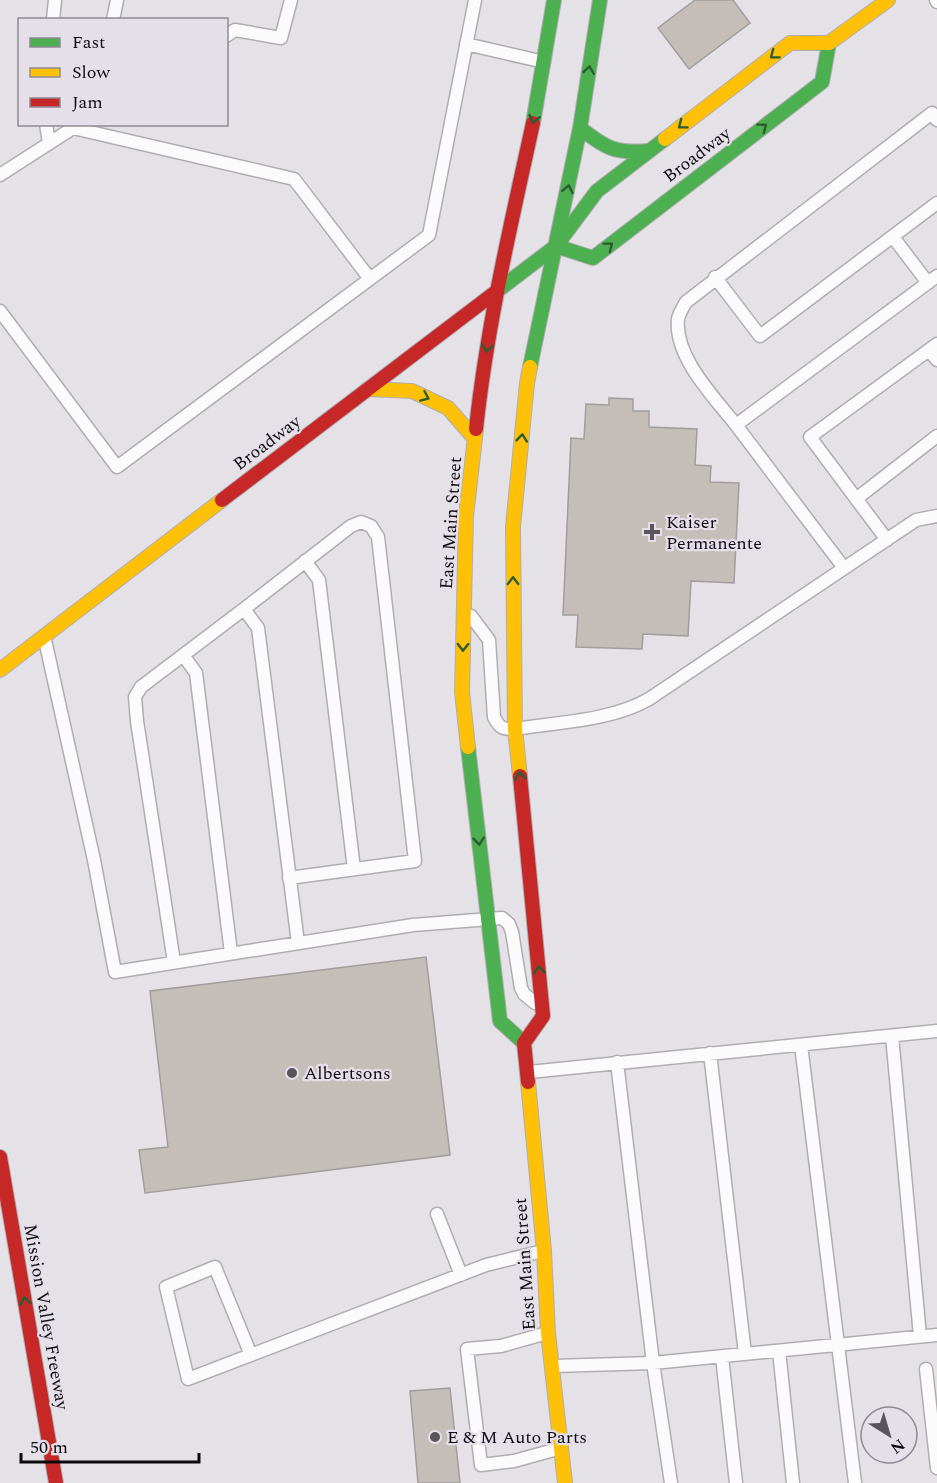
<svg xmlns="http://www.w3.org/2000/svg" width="937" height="1483" viewBox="0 0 937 1483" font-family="Spectral,serif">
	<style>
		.building { fill: #c5beb8; stroke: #a09d9d; stroke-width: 1.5 }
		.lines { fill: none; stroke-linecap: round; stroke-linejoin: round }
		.lane-casing { stroke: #b0adb2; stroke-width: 15 }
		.fast-casing { stroke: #b0adb2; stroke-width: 16 }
		.slow-casing { stroke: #b0adb2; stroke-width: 16 }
		.jam-casing { stroke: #b0adb2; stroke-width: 16 }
		.lane { stroke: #fbfbfb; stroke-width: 12 }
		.fast { stroke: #4caf50; stroke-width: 14 }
		.slow { stroke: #ffc107; stroke-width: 14 }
		.jam { stroke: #c62828; stroke-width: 14 }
		.oneway { stroke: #2c5c2f }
		.poi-dot { fill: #58565a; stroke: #e5dfea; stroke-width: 2 }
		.labels { text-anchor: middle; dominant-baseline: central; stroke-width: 4.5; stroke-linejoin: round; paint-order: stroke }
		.street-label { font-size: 18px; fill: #0c0a0e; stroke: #e5dfea }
		.poi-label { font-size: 18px; fill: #0c0a0e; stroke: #e5dfea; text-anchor: start }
	</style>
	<rect width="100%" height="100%" fill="#e5e2e7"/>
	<path class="building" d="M695,0h38l17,23 -61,46 -31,-41z
		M609,398l24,1v12h16v16l48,2 -2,36 16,1 -1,16 29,1 -5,100 -43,-2 -3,55 -45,-2 -1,15 -66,-2 2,-32h-15l8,-177 13,1 2,-35 23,1z
		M426,957l24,198 -305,38 -6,-43 29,-3 -18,-156z
		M450,1388l10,95h-42l-8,-92z"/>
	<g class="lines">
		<defs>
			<path id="lane" d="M936,0l1,2
				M53,20l2,-20
				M113,20l4,-20
				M226,36l9,-6 46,8 10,-38
				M466,44l78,18
				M46,124l3,19
				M0,175l73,-47 221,51 76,100
				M893,237l35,46
				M715,277l45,59 177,-133
				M0,311l117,156 312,-232 46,-235
				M929,350l8,10
				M736,425c-22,-28 -62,-68 -58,-106 1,-5 5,-12 8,-17l246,-189 5,7
				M856,499l81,-63
				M887,540l-77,-103 127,-93
				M305,561l14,19 35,289
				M844,568l-108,-143 201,-149
				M471,616l18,24 5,77c6,12 9,12 21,12 43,-7 96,-8 134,-30l267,-179 21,-4
				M45,640l49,220 21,112 298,-47 89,-7 7,6 3,8 9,56 3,6 11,9
				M183,655l13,18 35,280
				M289,878l126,-17 -37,-324 -7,-11 -10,-4 -10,4 -107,83 14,19 40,315
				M174,962l-37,-241 -2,-24 6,-10 103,-78
				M892,1036l28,300
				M801,1045l54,438
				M710,1053l35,301
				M617,1062l36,301 18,120
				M529,1072l408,-41
				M437,1214l24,61
				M547,1333l-46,13 -34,3 14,116 33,-4 47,-13
				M779,1351l14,132
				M251,1355l-36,-88 -49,20 22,92 298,-114 57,-14
				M722,1357l14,126
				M553,1366l100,-3 284,-28
				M926,1369l11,99"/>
			<path id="fast" d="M533,123l21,-123
				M580,128c24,19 35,26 67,23
				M556,246l37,12 229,-176 7,-39
				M497,291l59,-45 41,-55 68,-52
				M530,367l50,-239 20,-128
				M468,747l32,274 24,22"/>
			<path id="slow" d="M665,139l125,-96h39l59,-43
				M368,389l44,2 36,17 27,31
				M0,670l222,-170
				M468,747l-6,-55 4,-176 10,-87
				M520,776l-5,-47 -2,-202 14,-144 3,-16
				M528,1082l16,169 4,82 17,150"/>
			<path id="jam" d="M476,429c11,-104 35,-205 57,-306
				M222,500l275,-209
				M520,776l23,240 -19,27 4,39
				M0,1157l56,326"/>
		</defs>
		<use href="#lane" class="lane-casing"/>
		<use href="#fast" class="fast-casing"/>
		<use href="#slow" class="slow-casing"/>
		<use href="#jam" class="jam-casing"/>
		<use href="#lane" class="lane"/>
		<use href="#fast" class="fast"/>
		<use href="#slow" class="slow"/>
		<use href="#jam" class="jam"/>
	</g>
	<defs><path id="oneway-chevron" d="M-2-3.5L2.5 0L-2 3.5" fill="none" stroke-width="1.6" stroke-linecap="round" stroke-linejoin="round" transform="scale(1.5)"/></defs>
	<g class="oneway">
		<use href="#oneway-chevron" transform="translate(774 55) rotate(143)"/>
		<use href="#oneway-chevron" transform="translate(589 70) rotate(-81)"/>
		<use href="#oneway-chevron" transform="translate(534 119) rotate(102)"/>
		<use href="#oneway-chevron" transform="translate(682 125) rotate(143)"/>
		<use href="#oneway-chevron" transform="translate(763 127) rotate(-37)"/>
		<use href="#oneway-chevron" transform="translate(568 189) rotate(-78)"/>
		<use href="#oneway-chevron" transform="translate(609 246) rotate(-37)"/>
		<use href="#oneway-chevron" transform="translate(487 348) rotate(100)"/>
		<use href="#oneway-chevron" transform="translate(425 397) rotate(24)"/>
		<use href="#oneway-chevron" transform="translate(522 438) rotate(-84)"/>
		<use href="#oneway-chevron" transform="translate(513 581) rotate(-90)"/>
		<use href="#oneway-chevron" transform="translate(463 647) rotate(91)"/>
		<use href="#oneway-chevron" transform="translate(520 776) rotate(-96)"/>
		<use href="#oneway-chevron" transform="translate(479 841) rotate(84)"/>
		<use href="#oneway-chevron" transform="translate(539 970) rotate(-96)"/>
		<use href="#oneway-chevron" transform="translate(25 1301) rotate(-100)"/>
	</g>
	<g class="poi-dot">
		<path d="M649 523h6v6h6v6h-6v6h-6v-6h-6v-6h6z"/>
		<circle cx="292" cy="1073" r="6"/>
		<circle cx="435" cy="1437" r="6"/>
	</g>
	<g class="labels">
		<g class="street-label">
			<text transform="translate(697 155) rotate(-37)">Broadway</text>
			<text transform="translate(267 443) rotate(-37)">Broadway</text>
			<text transform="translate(451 523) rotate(-86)">East Main Street</text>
			<text transform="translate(525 1264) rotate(-94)">East Main Street</text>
			<text transform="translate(46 1317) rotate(80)">Mission Valley Freeway</text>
		</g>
		<g class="poi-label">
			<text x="666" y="522">Kaiser<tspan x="666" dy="21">Permanente</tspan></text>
			<text x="304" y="1073">Albertsons</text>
			<text x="447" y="1437">E &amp; M Auto Parts</text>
		</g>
	</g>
	<rect x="18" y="18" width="210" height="108" fill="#e5dfea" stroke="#8e8a92" stroke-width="1.5"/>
	<rect x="30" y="38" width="30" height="9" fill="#4caf50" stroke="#8e8a92" stroke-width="1.5"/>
	<text x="72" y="48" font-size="18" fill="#0c0a0e">Fast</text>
	<rect x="30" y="68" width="30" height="9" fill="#ffc107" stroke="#8e8a92" stroke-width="1.5"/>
	<text x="72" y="78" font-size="18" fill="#0c0a0e">Slow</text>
	<rect x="30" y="98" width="30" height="9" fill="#c62828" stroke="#8e8a92" stroke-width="1.5"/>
	<text x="72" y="108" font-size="18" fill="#0c0a0e">Jam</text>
	<g transform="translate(889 1435) rotate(143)"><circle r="28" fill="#e5dfea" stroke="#8e8a92" stroke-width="1.5"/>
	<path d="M0-4.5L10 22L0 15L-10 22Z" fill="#58565a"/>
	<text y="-9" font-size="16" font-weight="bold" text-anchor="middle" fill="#0c0a0e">N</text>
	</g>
	<path d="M21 1453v9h178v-9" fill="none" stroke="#0c0a0e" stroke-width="3"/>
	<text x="30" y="1453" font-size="18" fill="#0c0a0e" stroke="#e5dfea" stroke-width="4.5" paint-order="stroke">50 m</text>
</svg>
